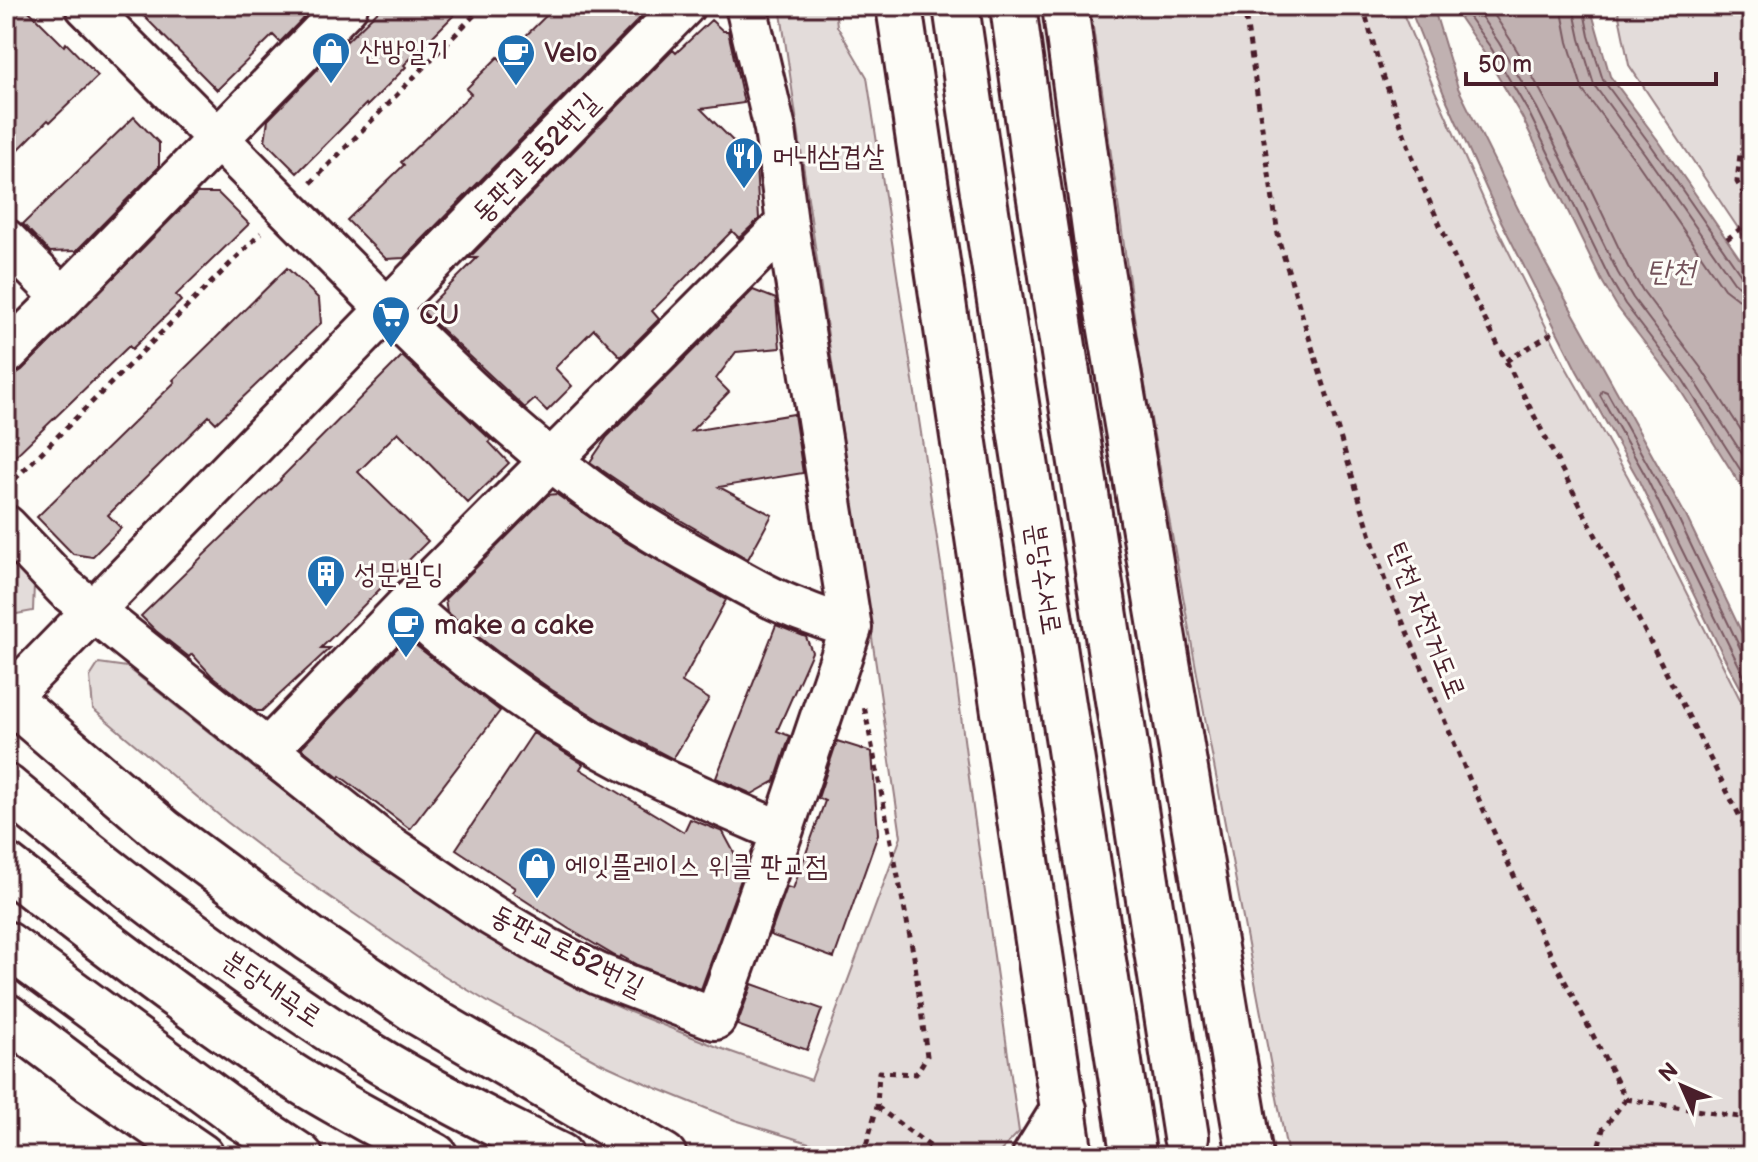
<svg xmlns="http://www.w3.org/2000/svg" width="1758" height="1162" viewBox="0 0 1758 1162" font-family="'Balsamiq Sans','Poor Story',sans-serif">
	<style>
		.green { fill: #e3dcda; stroke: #967e82; stroke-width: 2 }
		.water { fill: #c0b1b1; stroke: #91777b; stroke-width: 2 }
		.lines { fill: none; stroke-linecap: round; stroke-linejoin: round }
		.shore { stroke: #795961; stroke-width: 2 }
		.building { fill: #d0c5c4; stroke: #4a1f2b; stroke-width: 2 }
		.minor-casing { stroke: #4a1f2b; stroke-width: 46 }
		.major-casing { stroke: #4a1f2b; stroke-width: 50 }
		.highway-casing { stroke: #4a1f2b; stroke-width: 50 }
		.path { stroke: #4a1f2b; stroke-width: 5; stroke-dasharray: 6 6; stroke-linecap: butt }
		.minor { stroke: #fdfcf7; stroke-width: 40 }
		.major { stroke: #fdfcf7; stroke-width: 44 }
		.highway { stroke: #fdfcf7; stroke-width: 44 }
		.labels { text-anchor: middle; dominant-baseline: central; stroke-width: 6; stroke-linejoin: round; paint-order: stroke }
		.poi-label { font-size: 28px; fill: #4a1f2b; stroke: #fdfcf7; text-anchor: start }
		.street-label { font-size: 28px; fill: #4a1f2b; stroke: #fdfcf7 }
		.water-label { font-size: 30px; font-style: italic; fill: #73525a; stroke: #fdfcf7 }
	</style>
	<rect width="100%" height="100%" fill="#fdfcf7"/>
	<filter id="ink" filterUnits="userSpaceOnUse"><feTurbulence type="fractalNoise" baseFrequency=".0125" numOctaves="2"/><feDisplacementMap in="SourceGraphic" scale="16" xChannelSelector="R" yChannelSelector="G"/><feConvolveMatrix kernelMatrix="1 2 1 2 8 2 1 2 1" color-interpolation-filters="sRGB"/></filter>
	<g filter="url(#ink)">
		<path class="green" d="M780,6h55l2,20 30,51 76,501 30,230 46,324 -23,24h-145l-116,-36 -79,-32 -55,-25 -110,-59 -51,-31 -158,-109 -55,-42 -134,-113 -3,-32 9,-14 28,4 132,105 127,96 86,60 51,30 55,31 52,23 90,36 91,32 90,-243z
			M1090,6h310l35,85 54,121 78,157 61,108 124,246v433h-464l-83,-438 -65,-360z
			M1617,6h135v243l-123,-184z
			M6,556l28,28 -1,27 -27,5z"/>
		<path class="water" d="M1409,6h24l25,82 84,169 144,259 66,138v55l-28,-52 -87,-180 -60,-106 -78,-154 -55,-123z
			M1455,6h135l20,70 50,67 92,133v227l-75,-118 -59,-77 -16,-27 -80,-164 -38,-64 -26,-38z"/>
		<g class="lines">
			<path class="shore" d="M1463,6l2,6 26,36 38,65 80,164 16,27 58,76 69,108
				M1474,6l25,37 38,65 81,165 15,25 58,77 61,94
				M1488,6c57,81 97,172 140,261l15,24 58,77 51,79
				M1561,6l7,36 15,49 53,70 88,128 13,10 15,3
				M1573,6l7,33 14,46 51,69 89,128 8,6 10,2
				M1583,6l6,30 14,44 50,68 89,128 5,3 5,1
				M1752,655l-7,-1 -4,-4 -62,-130 -72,-128 -5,-2 -2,5 44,78 108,219"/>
		</g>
		<path class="building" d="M6,6h18l40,40 2,-3 32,33 -48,46 -2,-2 -42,42z
			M134,6h178l2,1 -34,35 -7,-7 -56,55z
			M383,6h80l-59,59 2,2 -39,39 -1,-2 -69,69 -32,-32 3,-21 78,-80 1,1z
			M556,6h74l11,11 -237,241 -18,1 -39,-39 57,-55 -3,-3 70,-68 -5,-5 32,-32 3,3z
			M711,20l12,11h5l16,72 -43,6 55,55 3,55 -20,19 -7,-7 -80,80 7,8 -38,38 -27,-28 -39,39 17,18 -25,25 -12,-12 -10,9 -102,-96 54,-54h-8l204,-208 3,3z
			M134,117l25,26v24l-83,84 -26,1 -27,-28z
			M197,193h21l31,31 -73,71 5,6 -49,48 -3,-3 -123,119v-85l16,-10z
			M287,268l32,31 2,24 -105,100 -7,-7 -101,99 13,13 -29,29 -19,-3 -36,-37 138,-135 -2,-2z
			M753,290l23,9 4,49 -44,4 -20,27 13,13 -38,39 103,-17 9,59 -84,14 53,28 -24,44 -99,-57 -59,-40 17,-25z
			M402,356l89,84 -2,2 20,21 -41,40 -70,-71 -40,40 70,69 -107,107h9l-68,63h-6l-44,-35 -20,-22 -3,3 -33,-26 -15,-15 140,-136 -1,-1z
			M556,494l68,47 102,59 -44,82 27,17 -36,60 -65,-34 -56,-35 -54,-38 -51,-40 -2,-13 103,-104z
			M776,625l30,12 6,15 -35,79 13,5 -15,45 -23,13 -36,-16z
			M401,644h13l86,67 -90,118 -70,-53 -1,2 -38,-30z
			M533,733l50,31 -3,5 104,63 6,-13 33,13 21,39 -43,118 -64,-24 -16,-9 -1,2 -5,-2 -46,-27 -57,-37 3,-4 -59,-39z
			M837,741l35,11 6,82 -44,124 -64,-23 17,-48 6,2 32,-88 -7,-3z
			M752,984l70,25 -15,41 -70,-25z"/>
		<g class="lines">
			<defs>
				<path id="minor" d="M684,6l-297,303c64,63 128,126 200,179 43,32 89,58 135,83 23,13 47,27 71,36 19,8 38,14 58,21
					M6,240l57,58
					M6,354l57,-56 284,-292
					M6,526l60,63 313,250 112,76 56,33 51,26 117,45 67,-187 69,-204 -64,-405 -12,-94 -29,-123
					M406,606c67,60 140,113 220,155 50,26 103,48 156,71
					M8,698l379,-389 -301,-303
					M267,750l139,-144 381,-383"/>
				<path id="major" d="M6,696l157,135 147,108 111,75 243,142
					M6,1016l86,65 109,75"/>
				<path id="highway" d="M899,6l171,1150
					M956,6l26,180 151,966
					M1013,6l20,148 153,983
					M1065,6l34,252 151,898
					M6,787c79,67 161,130 245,189 37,25 73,51 111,74 64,40 131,73 198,106
					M6,866c91,71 183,142 280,206 48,31 99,57 149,84
					M6,944l232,171 62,41
					M1035,1156l29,-47"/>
			</defs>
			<use href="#minor" class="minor-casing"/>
			<use href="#major" class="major-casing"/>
			<use href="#highway" class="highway-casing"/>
			<path class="path" d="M1244,6l35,235 105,337 85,200 75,163 82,158
				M1363,6l16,58 45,125 40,90 288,561
				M1752,6l-4,19 4,5
				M1752,135l-12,19 -3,28 15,25
				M311,183l172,-177
				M1727,239l25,-19
				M1506,361l50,-30
				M6,488l255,-255
				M1626,1099l126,20
				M877,1107l66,49
				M863,1156l14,-49 2,-35 37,2 11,-18 -13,-99 -50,-251
				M1596,1156l7,-27 23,-30"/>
			<use href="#minor" class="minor"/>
			<use href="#major" class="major"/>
			<use href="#highway" class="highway"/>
		</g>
	</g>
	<defs>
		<symbol id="shop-pin" viewBox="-11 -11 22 30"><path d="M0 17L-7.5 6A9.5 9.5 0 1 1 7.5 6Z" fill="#1f6fb2" stroke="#fdfcf7"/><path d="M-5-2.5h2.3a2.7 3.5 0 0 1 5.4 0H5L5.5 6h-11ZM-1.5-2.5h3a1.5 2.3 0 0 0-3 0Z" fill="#fff"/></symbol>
		<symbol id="cafe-pin" viewBox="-11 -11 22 30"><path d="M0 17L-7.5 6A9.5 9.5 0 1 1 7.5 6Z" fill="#1f6fb2" stroke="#fdfcf7"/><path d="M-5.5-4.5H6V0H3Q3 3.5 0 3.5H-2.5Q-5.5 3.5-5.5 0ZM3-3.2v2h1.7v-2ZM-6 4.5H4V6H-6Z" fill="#fff"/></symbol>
		<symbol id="restaurant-pin" viewBox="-11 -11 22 30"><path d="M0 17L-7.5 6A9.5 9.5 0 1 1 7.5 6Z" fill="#1f6fb2" stroke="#fdfcf7"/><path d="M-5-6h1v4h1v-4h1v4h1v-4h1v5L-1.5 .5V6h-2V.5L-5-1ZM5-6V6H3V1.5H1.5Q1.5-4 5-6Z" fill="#fff"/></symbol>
		<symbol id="supermarket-pin" viewBox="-11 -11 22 30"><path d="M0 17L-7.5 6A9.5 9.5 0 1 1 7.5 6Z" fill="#1f6fb2" stroke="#fdfcf7"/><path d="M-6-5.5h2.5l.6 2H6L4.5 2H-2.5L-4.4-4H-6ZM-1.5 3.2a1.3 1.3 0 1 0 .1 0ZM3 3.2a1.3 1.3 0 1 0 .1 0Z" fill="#fff"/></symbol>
		<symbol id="building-pin" viewBox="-11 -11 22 30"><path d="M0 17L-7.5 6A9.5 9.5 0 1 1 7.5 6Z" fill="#1f6fb2" stroke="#fdfcf7"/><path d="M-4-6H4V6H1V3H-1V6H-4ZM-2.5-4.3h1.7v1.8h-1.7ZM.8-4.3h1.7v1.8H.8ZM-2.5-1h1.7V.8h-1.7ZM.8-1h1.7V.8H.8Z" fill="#fff"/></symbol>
	</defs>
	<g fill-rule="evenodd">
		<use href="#shop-pin" x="309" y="29" width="44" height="60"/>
		<use href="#cafe-pin" x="494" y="31" width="44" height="60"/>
		<use href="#restaurant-pin" x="722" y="134" width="44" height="60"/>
		<use href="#supermarket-pin" x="369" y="293" width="44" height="60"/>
		<use href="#building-pin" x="304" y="552" width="44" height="60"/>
		<use href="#cafe-pin" x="384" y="603" width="44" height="60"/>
		<use href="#shop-pin" x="515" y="844" width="44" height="60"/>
	</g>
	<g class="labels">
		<g class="poi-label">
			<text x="359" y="51">산방일기</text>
			<text x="544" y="53">Velo</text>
			<text x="772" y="156">머내삼겹살</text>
			<text x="419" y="315">CU</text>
			<text x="354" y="574">성문빌딩</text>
			<text x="434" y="625">make a cake</text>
			<text x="565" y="866">에잇플레이스 위클 판교점</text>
		</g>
		<g class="street-label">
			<text transform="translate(536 158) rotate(-46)">동판교로52번길</text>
			<text transform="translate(1043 579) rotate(81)">분당수서로</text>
			<text transform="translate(1426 621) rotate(68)">탄천 자전거도로</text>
			<text transform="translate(567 951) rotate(27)">동판교로52번길</text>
			<text transform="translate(272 989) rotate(34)">분당내곡로</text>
		</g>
		<g class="water-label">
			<text x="1671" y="272">탄천</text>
		</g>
	</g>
	<rect width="1758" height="1162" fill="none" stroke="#fdfcf7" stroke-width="32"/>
	<rect x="16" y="16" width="1726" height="1130" fill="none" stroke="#4a1f2b" stroke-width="3" filter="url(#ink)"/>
	<g transform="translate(1682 1086) rotate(315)" stroke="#fdfcf7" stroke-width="6" paint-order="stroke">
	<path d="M0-6L14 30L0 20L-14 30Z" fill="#4a1f2b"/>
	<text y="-12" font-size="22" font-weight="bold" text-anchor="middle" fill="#4a1f2b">N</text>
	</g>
	<path d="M1466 72v12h250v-12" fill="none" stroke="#4a1f2b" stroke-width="4"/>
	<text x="1478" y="72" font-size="24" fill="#4a1f2b" stroke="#fdfcf7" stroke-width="6" paint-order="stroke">50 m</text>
</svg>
